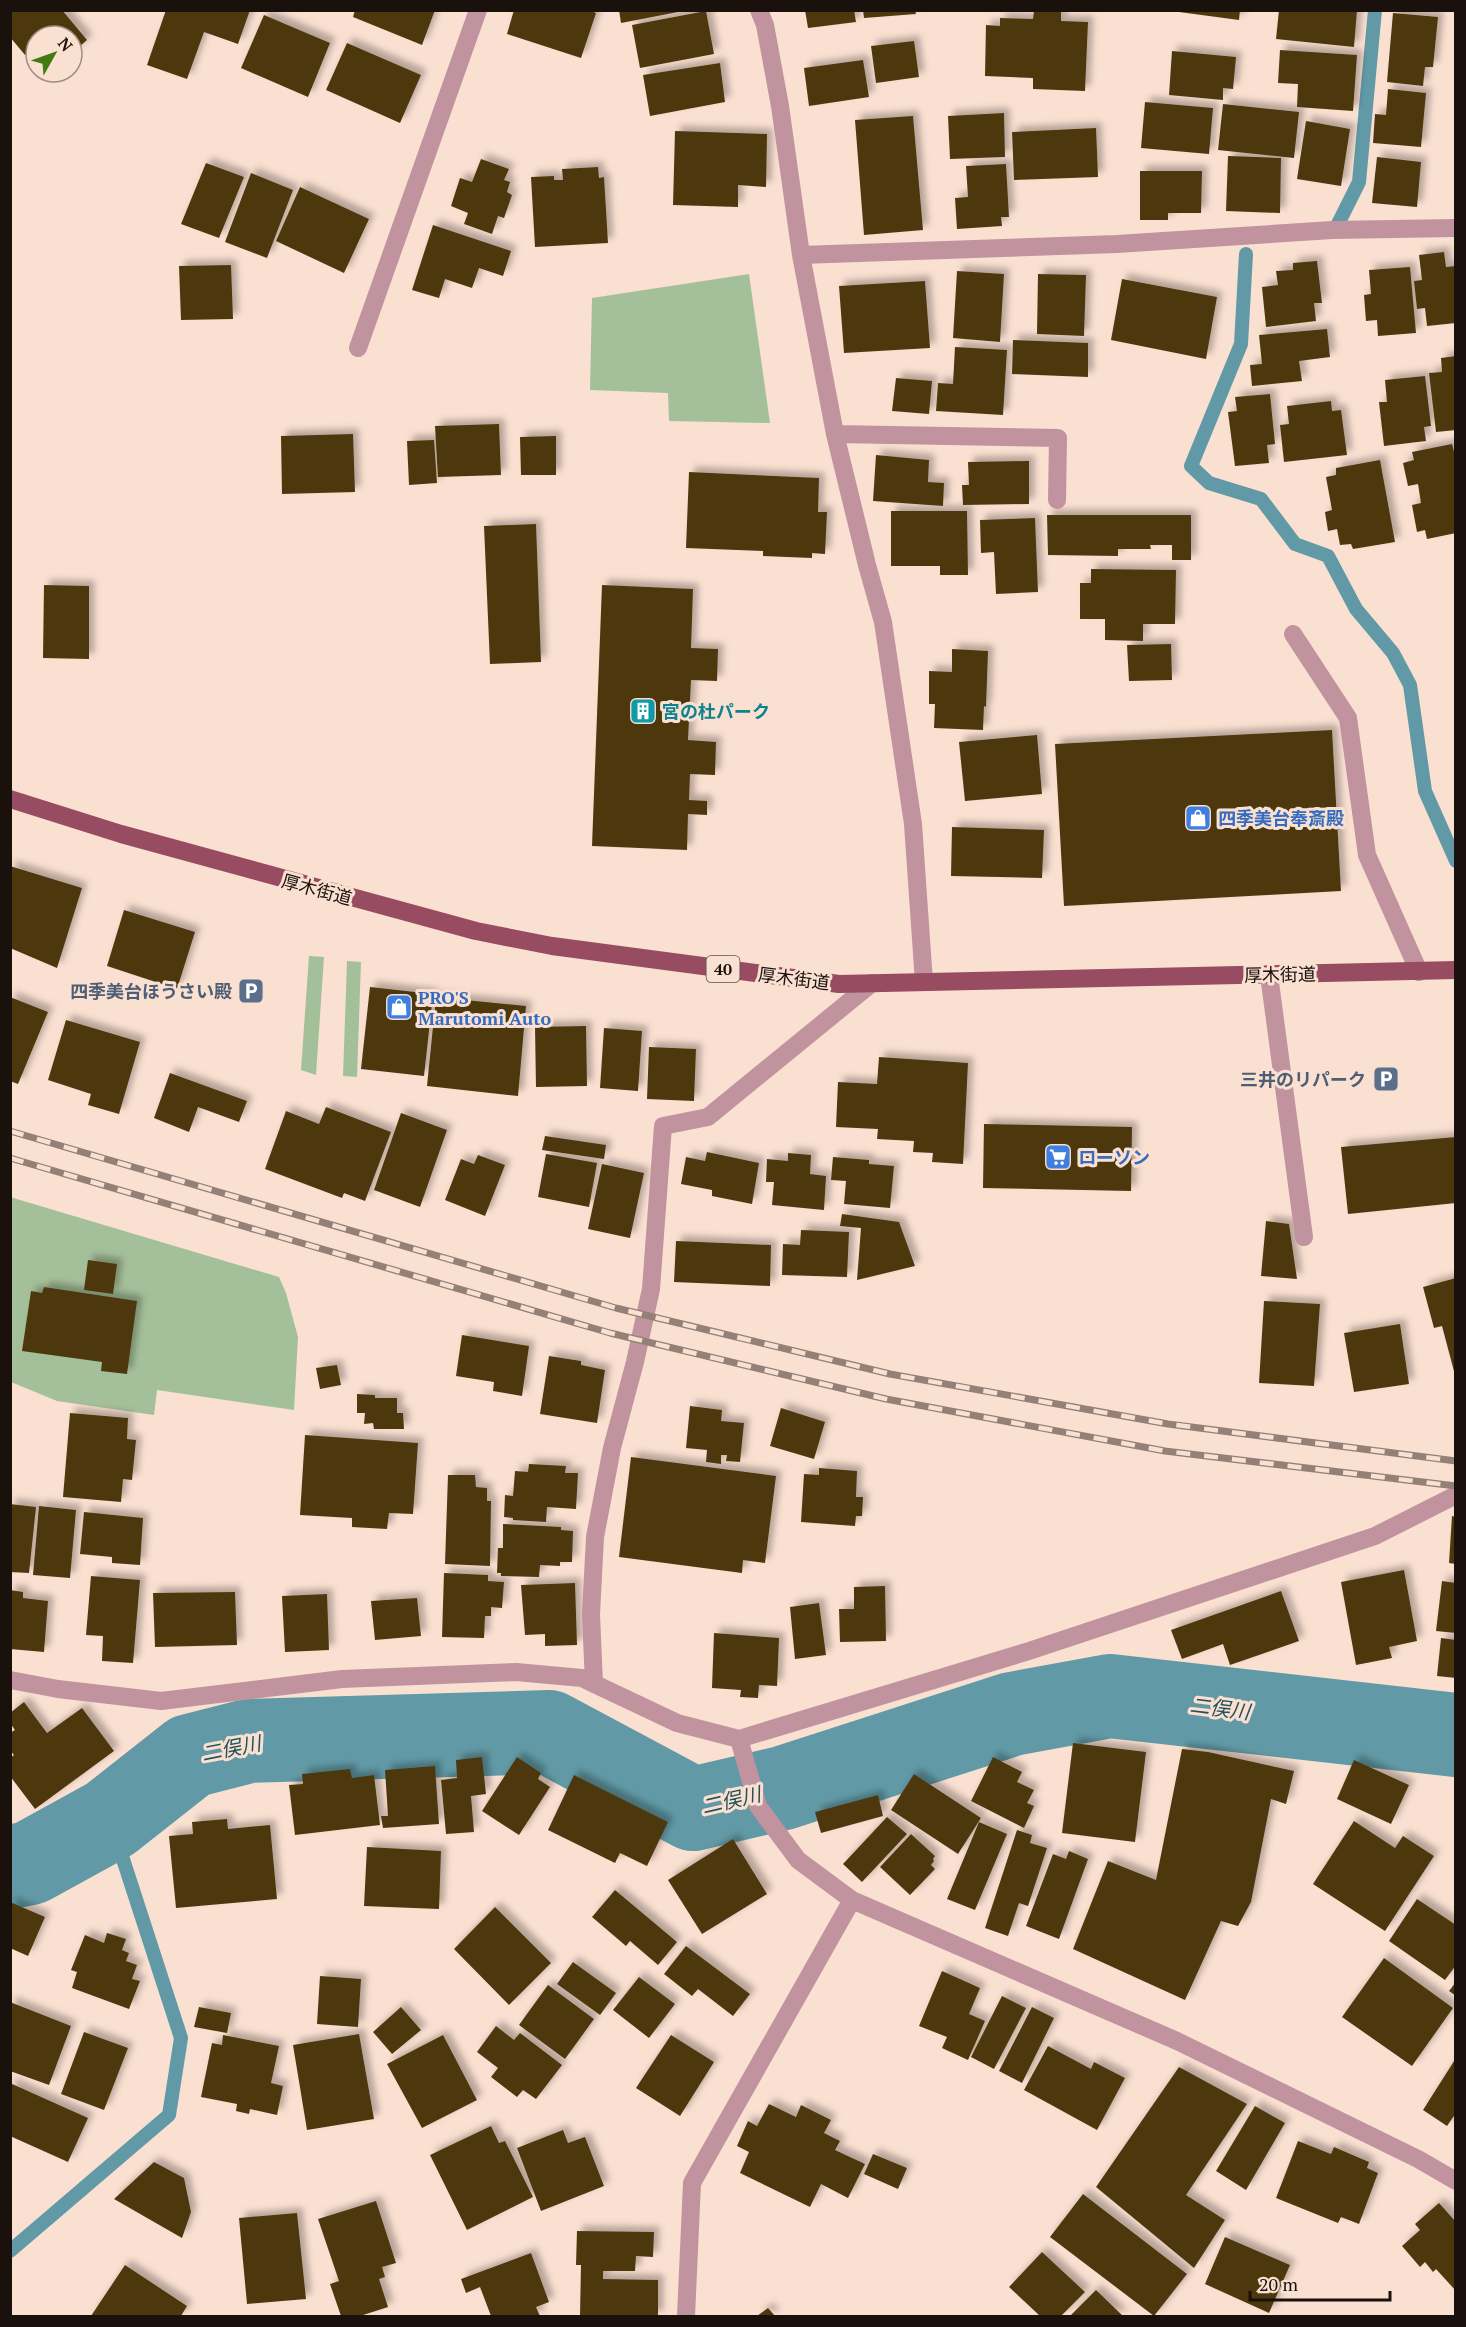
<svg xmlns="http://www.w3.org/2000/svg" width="1466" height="2327" viewBox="0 0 1466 2327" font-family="'PT Serif','Noto Sans JP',serif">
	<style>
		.green { fill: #a4c09a }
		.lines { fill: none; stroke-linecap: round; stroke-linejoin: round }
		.stream { stroke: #619aa6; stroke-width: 14 }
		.river { stroke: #619aa6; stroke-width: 84 }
		.building { fill: #4e3811; filter: url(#shadow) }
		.minor { stroke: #c0939e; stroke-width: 18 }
		.major { stroke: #984c62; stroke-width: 18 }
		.rail-casing { stroke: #938177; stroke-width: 7 }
		.rail { stroke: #fae0d1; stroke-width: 4.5; stroke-dasharray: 14; stroke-linecap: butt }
		.labels { text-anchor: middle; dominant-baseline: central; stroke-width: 6; stroke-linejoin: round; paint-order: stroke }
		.shield { fill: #fae0d1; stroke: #5d4f47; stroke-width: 1.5 }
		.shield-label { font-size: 16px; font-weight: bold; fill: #1a110c }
		.culture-label { font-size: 18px; font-weight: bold; fill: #0d838f; stroke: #fae0d1; text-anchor: start }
		.shop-label { font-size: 18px; font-weight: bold; fill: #366cbe; stroke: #fae0d1; text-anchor: start }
		.street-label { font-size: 18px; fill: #1a110c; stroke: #fae0d1 }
		.service-label { font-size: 18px; font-weight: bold; fill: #4e5e75; stroke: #fae0d1; text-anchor: end }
		.water-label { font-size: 20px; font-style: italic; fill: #20525c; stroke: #fae0d1 }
	</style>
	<defs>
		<filter id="shadow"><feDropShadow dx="5.5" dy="-5.5" stdDeviation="3" flood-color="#0004"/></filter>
	</defs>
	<rect width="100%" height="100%" fill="#fae0d1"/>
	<path class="green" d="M749,274l21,149 -101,-2 -1,-28 -78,-3 2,-92z
		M309,956l15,1 -8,118 -15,-5z
		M347,961l14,1 -4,115 -14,-1z
		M10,1197l269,80 7,16 12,44 -4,73 -137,-20 -3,25 -97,-14 -46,-19z"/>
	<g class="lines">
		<path class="stream" d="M1338,224l21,-42 16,-172
			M1246,254l-5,90 -50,122 18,17 52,16 34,45 33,12 28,53 37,44 17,32 15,106 31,70
			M10,2251l159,-136 12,-77 -71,-219"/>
		<path class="river" d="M10,1867l20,-4 80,-44 80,-63 59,-15 300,-9 144,77 90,-21 229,-74 98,-18 346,39"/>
	</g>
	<path class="building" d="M10,10h52l25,30 -15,13v-17h-36v10l-11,9 -15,-18z
		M166,10h84l-12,34 -34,-12 -17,47 -40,-14z
		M355,10h80l-13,35 -69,-28z
		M514,10h74l8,3 -15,45 -74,-24z
		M619,10h59v2l-57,11z
		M805,10h49l2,12 -48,6z
		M863,10h52l1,4 -52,4z
		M1164,10h76l-1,10z
		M1279,10h78l-3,37 -78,-8z
		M706,11l8,43 -74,14 -8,-43z
		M1034,11l27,1v9l27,1 -3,69 -52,-2v-11l-48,-2 1,-51 14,1v-8l33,1z
		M1393,13l45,4 -5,50h-8l-2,19 -36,-4z
		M264,15l66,28 -22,54 -67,-29z
		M914,41l5,36 -43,6 -5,-37z
		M347,43l74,32 -21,48 -74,-33z
		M1280,50l77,5 -4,56 -56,-4 1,-23 -20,-1z
		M1172,51l64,6 -3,32 -10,-1v12l-54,-5z
		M863,60l6,37 -60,9 -5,-38z
		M720,63l5,39 -75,14 -7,-41z
		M1388,89l38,4 -5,54 -48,-4 2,-29 11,1z
		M1145,102l68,6 -4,46 -68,-6z
		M1223,104l76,8 -5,46 -76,-8z
		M1004,113l1,44 -55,2 -2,-43z
		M913,116l10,114 -59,5 -9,-115z
		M1306,121l44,8 -9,57 -44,-7z
		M1096,128l2,49 -84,3 -2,-48z
		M675,131l92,3 -1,53 -28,-2v22l-65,-2z
		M1228,156l53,2 -1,55 -54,-2z
		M1377,157l44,5 -4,45 -45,-4z
		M481,159l28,10 -5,11 6,2 -3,10 5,3 -8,23 -6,-2 -6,18 -28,-10 4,-11 -17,-7 9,-28 12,4z
		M206,163l38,14 -25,61 -38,-14z
		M1006,164l3,53h-8l1,9 -45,3 -2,-31 13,-1 -2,-31z
		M598,167l1,11 5,-1 4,66 -73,4 -4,-70 23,-1v4h9l-1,-11z
		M1140,171h62l-1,42h-33v7h-28z
		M251,173l42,17 -26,68 -42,-16z
		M300,187l69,32 -25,54 -68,-32z
		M433,225l78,26 -8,25 -24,-8 -7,20 -27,-9 -6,19 -27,-8z
		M1444,252l2,15 10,-1v57l-29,3 -2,-18 -8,1 -3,-28 8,-1 -3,-25z
		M1317,261l5,42h-8l2,18 -50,6 -4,-40 16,-2 -2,-14 17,-1v-7z
		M231,265l2,54 -52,1 -2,-54z
		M1410,267l6,66 -38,3 -1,-16 -11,1 -2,-26 7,-1 -2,-24z
		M957,271l47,3 -4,68 -47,-4z
		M1038,274l48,1 -2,61 -47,-2z
		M1122,279l95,18 -11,62 -95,-19z
		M925,281l5,67 -86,5 -5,-67z
		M1327,329l3,28 -31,4 3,20 -50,5 -2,-21 12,-1 -3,-29z
		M1013,340l75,3v34l-76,-3z
		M955,347l52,3 -4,65 -67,-4 2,-28 15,1z
		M1456,356v74l-20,2 -7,-59 13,-1 -1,-14z
		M1425,376l6,50 -7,1 2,14 -42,5 -5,-44h8l-2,-22z
		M896,378l36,3 -3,33 -37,-3z
		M1270,394l5,50 -8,1 2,18 -34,3 -7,-54 9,-1 -2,-14z
		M1331,401l1,10 9,-1 6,45 -63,7 -4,-37 9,-1 -2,-18z
		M499,424l2,51 -63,2 -3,-51z
		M353,434l2,58 -73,2 -1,-58z
		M556,436v39h-35l-1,-38z
		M434,440l3,43 -28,2 -2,-44z
		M1452,444l4,15v74l-29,6 -2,-9 -8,2 -5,-27 9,-2 -3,-19 -10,2 -5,-23 11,-3 -2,-8z
		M876,455l53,5 -1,22 16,1 -1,23 -70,-5z
		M1380,460l15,82 -42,7 -2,-5 -11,1 -3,-16 -9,2 -3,-19 7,-2 -6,-33 10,-2v-7z
		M1029,461v43l-66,1 -1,-20h7l-1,-23z
		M689,472l130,6 -1,34h9l-2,42 -13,-1v5l-49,-2v-5l-77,-3z
		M891,511h76l1,64h-28v-9h-49z
		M1047,515h144v45h-19v-15h-22l1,4h-33v7l-70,-1z
		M1035,518l3,74 -42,2 -2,-42 -13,1 -1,-33z
		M536,524l5,138 -51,2 -6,-138z
		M1091,569l85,1 -1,54h-32v17l-38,-1v-21h-25v-36h11z
		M44,585l45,1v73l-46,-1z
		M602,585l91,4 -2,59 27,1 -1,32 -26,-1 -3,60 28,2 -1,33 -25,-1 -1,26 18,1v14l-19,-1 -1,36 -95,-4z
		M1171,644l1,36 -43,1 -2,-36z
		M952,649l36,2 -2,56 -2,-1 -1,24 -49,-2 1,-24h-6v-33l23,1z
		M1332,730l9,161 -277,15 -9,-162z
		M1037,735l5,59 -77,7 -6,-59z
		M952,827l92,3 -2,48 -91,-2z
		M10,866l72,22 -25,80 -47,-20z
		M124,910l71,22 -18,57 -70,-23z
		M370,987l63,7 -9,82 -63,-7z
		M10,997l38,15 -30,72 -8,-3z
		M436,997l90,9 -8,90 -91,-10z
		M66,1020l74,22 -21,72 -31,-9 3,-11 -43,-14z
		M586,1026l1,60 -51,1 -1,-60z
		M604,1028l38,3 -4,60 -38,-3z
		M649,1047l47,2 -2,52 -47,-2z
		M879,1057l89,6 -5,101 -31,-2 1,-9 -20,-1 1,-11 -37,-2 1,-10 -42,-2 2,-45 39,2z
		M170,1073l77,28 -8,21 -41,-15 -9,25 -35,-14z
		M326,1107l65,25 -26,69 -21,-8 -2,5 -77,-29 21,-58 33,13z
		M401,1113l46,17 -27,77 -46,-17z
		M984,1124l148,3 -1,64 -148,-3z
		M545,1136l61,9 -2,14 -62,-9z
		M1456,1137v66l-108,11 -7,-67z
		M707,1152l52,11 -7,41 -40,-8v-6l-31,-6 5,-27 19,4z
		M788,1153l23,2 -1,19 16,2 -2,34 -52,-5 2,-23h-8l1,-23 21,2z
		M546,1154l51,9 -8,44 -51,-10z
		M478,1155l27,10 -20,51 -40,-16 16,-41 13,5z
		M833,1157l36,3v4l25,2 -4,42 -46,-4 2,-23 -15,-1z
		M602,1164l42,9 -14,65 -42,-9z
		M842,1214l57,8 16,44 -58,14 4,-52 -21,-2z
		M1266,1221l23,3 8,55 -36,-3z
		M801,1230l48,2 -2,45 -65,-2 1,-31 17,1z
		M676,1241l95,4 -1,41 -96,-4z
		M88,1260l29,4 -4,30 -29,-4z
		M1456,1278v97h-1l-13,-49 -8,2 -11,-41z
		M44,1287l93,14 -10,73 -26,-3 1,-9 -80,-11 9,-60 11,2z
		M1264,1301l56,3 -6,82 -55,-3z
		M1400,1324l9,60 -55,8 -10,-59z
		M462,1335l67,11 -7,50 -29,-5 1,-9 -38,-6z
		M549,1356l32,5v4l24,5 -8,53 -57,-9z
		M337,1365l4,20 -21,4 -4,-21z
		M357,1394l18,1v3h22v15h6l1,16h-30l-1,-6 -9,1 1,-11h-8z
		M690,1406l32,4 -1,11 23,2 -4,39 -14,-1 1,-6h-6v9l-15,-2 1,-12 -21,-2z
		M781,1408l44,14 -11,37 -44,-13z
		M70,1413l58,5 -1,21 9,1 -4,40 -9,-1 -2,23 -58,-5z
		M305,1435l113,8 -5,71 -24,-1 -2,16 -35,-2v-9l-52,-3z
		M631,1457l145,19 -11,87 -22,-3 -1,13 -123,-16z
		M529,1464l37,2 -1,7h13l-2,36 -29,-2 -1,15 -33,-2v-2l-9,-1 1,-22 8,1 2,-25 13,1z
		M819,1468l38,3 -1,26h7l-1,19h-6l-1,10 -54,-4 3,-48 15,1z
		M448,1475h27l1,12 11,1v13h4l-1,65 -45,-2z
		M10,1504l26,3 -7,66 -19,-1z
		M39,1506l37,4 -6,68 -37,-3z
		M84,1512l59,6 -3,47 -28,-2v-6l-32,-3z
		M1452,1516l4,1v47l-7,-1z
		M503,1524l58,3v3l12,1 -1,31h-12v4l-20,-1 -1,12 -38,-1v-3h-4l1,-25h5z
		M1404,1570l13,71 -28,6 3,11 -36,7 -15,-83z
		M444,1573l44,2v6l16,1 -2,26 -11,-1v9h-6l-1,22 -42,-1z
		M91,1576l49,4 -7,83 -31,-2 1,-25 -17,-1z
		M1442,1581l14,2v50l-20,-2z
		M575,1583l2,62 -32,1v-12l-20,1 -4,-50z
		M885,1586l1,55 -46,1 -1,-33h15v-22z
		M10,1590l13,2v6l25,3 -4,51 -34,-3z
		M1281,1591l18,50 -69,24 -7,-21 -41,15 -11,-29z
		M235,1592l2,53 -82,2 -2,-54z
		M327,1594l2,56 -44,2 -3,-56z
		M417,1598l4,38 -46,4 -4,-39z
		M819,1603l7,52 -31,4 -5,-52z
		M714,1633l65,5 -2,48 -18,-1 -1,13 -18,-1 1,-7 -29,-2z
		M1441,1638l15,2v38l-19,-2z
		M24,1702l23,31 35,-25 32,43 -79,58 -25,-33v-18l4,-3 -4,-5v-17l5,-3 -5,-7v-10z
		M1073,1743l73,9 -11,90 -73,-9z
		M1182,1749l26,3 86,19 -8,33 -15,-5 -20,103 -13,24 -17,-5 -36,79 -112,-51 35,-88 48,19z
		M482,1757l4,37 -15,2 3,36 -28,2 -5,-54 16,-2 -1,-18z
		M517,1757l24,16 -3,6 12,8 -31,48 -37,-24z
		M993,1757l29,15 -5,10 17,8 -7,13 7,3 -10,22 -53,-27z
		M1354,1760l55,25 -18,39 -54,-25z
		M435,1766l4,58 -56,4 -2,-12h7l-3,-46z
		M350,1769l2,9 22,-3 6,50 -85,10 -6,-50 14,-1 -1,-10z
		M914,1774l67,44 -23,36 -67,-44z
		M574,1775l94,47 -21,44 -27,-13 -5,10 -67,-33z
		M878,1795l5,21 -62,17 -6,-21z
		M887,1817l20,17 -45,48 -19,-18z
		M227,1819l1,10 42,-4 7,74 -101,9 -7,-72 24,-2 -1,-12z
		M1354,1821l41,27 8,-12 31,20 -49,75 -72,-47z
		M979,1822l28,12 -32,76 -28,-11z
		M1017,1830l15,5 -2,8 17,5 -19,58 -9,-3 -11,33 -23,-8z
		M911,1834l24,22 -2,3 1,2 -3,4 4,4 -25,26 -30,-28z
		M733,1839l34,55 -65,40 -34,-54z
		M367,1847l74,4 -2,58 -75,-3z
		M1069,1851l19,8 -29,80 -33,-13 27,-72 13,5z
		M615,1890l62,52 -19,23 -28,-24 -4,5 -34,-29z
		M1417,1899l39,26v40l-11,15 -56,-39z
		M10,1902l35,15 -17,39 -18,-8z
		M495,1907l56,56 -42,42 -55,-56z
		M107,1933l19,6 -4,11 7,3 -3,8 11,4 -5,14 8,2 -11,28 -57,-21 5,-16 -6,-2 14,-35 19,8z
		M686,1946l64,48 -17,22 -35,-27 -6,7 -28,-22z
		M1384,1958l69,50 -41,58 -70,-49z
		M573,1962l43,31 -16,22 -43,-31z
		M942,1971l38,17 -11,26 16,7 -17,39 -26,-12 5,-11 -28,-11z
		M320,1976l41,3 -3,48 -41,-3z
		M639,1977l36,27 -26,34 -36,-28z
		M1456,1982v14l-7,-5z
		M548,1985l46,34 -29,40 -46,-34z
		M1002,1996l24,12 -32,61 -23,-12z
		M10,2002l61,24 -22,59 -39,-14z
		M199,2007l32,6 -4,20 -33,-6z
		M401,2007l20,23 -29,24 -19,-22z
		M1032,2007l22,11 -32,65 -23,-12z
		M496,2026l18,14 6,-7 42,32 -26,34 -13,-9 -6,7 -26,-20 7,-9 -21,-16z
		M84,2032l44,16 -24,62 -43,-16z
		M359,2034l15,85 -67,11 -14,-85z
		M223,2035l56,11 -8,37 12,3 -6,29 -27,-6 -1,5 -13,-3 1,-7 -36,-7 11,-54 10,2z
		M443,2035l34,65 -55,28 -35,-64z
		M671,2035l43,27 -34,54 -44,-28z
		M1048,2046l43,23 3,-7 31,16 -28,52 -73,-40z
		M1456,2058v55l-9,13 -24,-16z
		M1179,2067l68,37 -61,91 39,25 -31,48 -98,-81z
		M10,2083l78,35 -20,44 -58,-26z
		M769,2104l27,13 5,-12 30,15 -7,13 16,8 -5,9 30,14 -17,34 -27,-14 -11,23 -70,-34 9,-21 -12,-6 11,-25 9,5z
		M1255,2106l30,17 -39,67 -30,-19z
		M491,2126l8,17 6,-2 28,56 -66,33 -37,-75z
		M563,2130l5,13 17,-6 19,49 -63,25 -24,-63z
		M1298,2141l33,13 3,-7 35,15 -2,6 11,5 -19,51 -18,-7 -3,6 -62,-25z
		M873,2154l34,14 -9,21 -34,-15z
		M154,2162l30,16 7,34 -9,26 -68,-39z
		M1083,2194l104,80 -33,42 -104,-79z
		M376,2201l20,62 -14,4 3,10 -6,2 9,28 -28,9h-19l-11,-32 9,-3 -21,-62z
		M1439,2203l17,19v69l-20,-22 -3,3 -8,-10 -5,5 -18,-21 18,-16 -5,-6z
		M297,2213l9,86 -59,5 -8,-86z
		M577,2231l77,1 -1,25 -17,-1 -1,15h-32v8l55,1v36h-78l1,-51h-5z
		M1225,2237l65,28 -21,48 -64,-29z
		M1042,2252l43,40 -24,24h-21l-31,-29z
		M531,2253l18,49 -13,5 4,9h-49l-11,-29 -14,6 -5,-14z
		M125,2265l62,41 -6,10h-90z
		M1096,2290l27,26h-53z
		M768,2308l7,8h-18z"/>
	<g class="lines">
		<path class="minor" d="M759,10l6,15 15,81 21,149 34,179 32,131 16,57 30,202 11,158
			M801,255l316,-11 215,-14 124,-2
			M358,348l120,-338
			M835,434l223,4 -1,62
			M1293,634l55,84 19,137 52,117
			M1269,975l35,262
			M10,1680l48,9 103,12 181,-22 174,-7 66,6 95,45 62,16 290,-88 346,-115 81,-41
			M594,1684l-3,-70 4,-77 17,-89 23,-86 16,-73 12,-163 45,-9 164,-134
			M739,1739l19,67 40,54 54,40 325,141 241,118 38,22
			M686,2316l6,-133 160,-283"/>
		<path class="major" d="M10,799l111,35 355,97 76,15 287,38 617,-14"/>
		<defs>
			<path id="rail" d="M10,1131l606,177 274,66 278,50 288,37
				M10,1158l600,175 276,66 279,52 291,35"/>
		</defs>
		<use href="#rail" class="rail-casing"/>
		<use href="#rail" class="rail"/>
	</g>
	<defs>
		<symbol id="building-square" viewBox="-11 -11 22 22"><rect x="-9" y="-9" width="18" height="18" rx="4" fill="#0f9aa8" stroke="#fae0d1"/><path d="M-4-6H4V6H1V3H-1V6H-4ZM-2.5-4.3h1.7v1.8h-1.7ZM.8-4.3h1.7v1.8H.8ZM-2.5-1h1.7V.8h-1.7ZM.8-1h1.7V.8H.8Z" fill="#fff"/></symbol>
		<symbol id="shop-square" viewBox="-11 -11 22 22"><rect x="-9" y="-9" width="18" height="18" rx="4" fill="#3f7fe0" stroke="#fae0d1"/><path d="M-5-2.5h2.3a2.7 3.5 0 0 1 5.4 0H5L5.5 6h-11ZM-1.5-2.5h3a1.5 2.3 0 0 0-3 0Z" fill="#fff"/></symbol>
		<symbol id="parking-square" viewBox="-11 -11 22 22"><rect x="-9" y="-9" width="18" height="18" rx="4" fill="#5c6f8a" stroke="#fae0d1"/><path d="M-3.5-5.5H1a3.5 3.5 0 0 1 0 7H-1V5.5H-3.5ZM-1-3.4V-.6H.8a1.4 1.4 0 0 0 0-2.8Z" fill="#fff"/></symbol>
		<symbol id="supermarket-square" viewBox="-11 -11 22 22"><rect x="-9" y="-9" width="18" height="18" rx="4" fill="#3f7fe0" stroke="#fae0d1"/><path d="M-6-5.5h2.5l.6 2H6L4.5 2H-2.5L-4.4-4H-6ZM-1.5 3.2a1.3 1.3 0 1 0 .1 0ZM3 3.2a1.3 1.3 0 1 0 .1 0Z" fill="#fff"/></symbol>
	</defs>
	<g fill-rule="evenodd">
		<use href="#building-square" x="628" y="696" width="30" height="30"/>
		<use href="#shop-square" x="1183" y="803" width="30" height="30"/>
		<use href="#parking-square" x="236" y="976" width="30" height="30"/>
		<use href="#shop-square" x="384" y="992" width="30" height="30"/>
		<use href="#parking-square" x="1371" y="1064" width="30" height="30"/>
		<use href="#supermarket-square" x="1043" y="1142" width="30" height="30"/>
	</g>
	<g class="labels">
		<rect class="shield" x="706.5" y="956" width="33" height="26" rx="4.5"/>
		<g class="shield-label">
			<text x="723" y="969">40</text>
		</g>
		<g class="culture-label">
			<text x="662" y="711">宮の杜パーク</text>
		</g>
		<g class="shop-label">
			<text x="1218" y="818">四季美台奉斎殿</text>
			<text x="418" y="997">PRO'S<tspan x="418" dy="21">Marutomi Auto</tspan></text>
			<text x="1078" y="1157">ローソン</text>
		</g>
		<g class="street-label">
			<text transform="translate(317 889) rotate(15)">厚木街道</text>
			<text transform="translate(1280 974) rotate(-1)">厚木街道</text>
			<text transform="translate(794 978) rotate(7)">厚木街道</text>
		</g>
		<g class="service-label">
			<text x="232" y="991">四季美台ほうさい殿</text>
			<text x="1366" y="1079">三井のリパーク</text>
		</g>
		<g class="water-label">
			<text transform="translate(1220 1708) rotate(7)">二俣川</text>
			<text transform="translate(231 1748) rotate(-11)">二俣川</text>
			<text transform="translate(731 1800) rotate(-13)">二俣川</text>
		</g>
	</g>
	<rect width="1466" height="2327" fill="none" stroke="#1a110c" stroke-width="24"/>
	<g transform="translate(54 54) rotate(50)"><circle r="28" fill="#fae0d1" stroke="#a08d82" stroke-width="1.5"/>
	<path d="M0-4.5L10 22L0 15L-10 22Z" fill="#437b12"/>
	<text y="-9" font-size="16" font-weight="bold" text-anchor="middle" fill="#1a110c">N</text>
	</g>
	<path d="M1250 2291v9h140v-9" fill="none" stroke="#1a110c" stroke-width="3"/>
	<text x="1259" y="2291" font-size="18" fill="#1a110c" stroke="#fae0d1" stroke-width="4.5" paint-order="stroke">20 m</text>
</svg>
